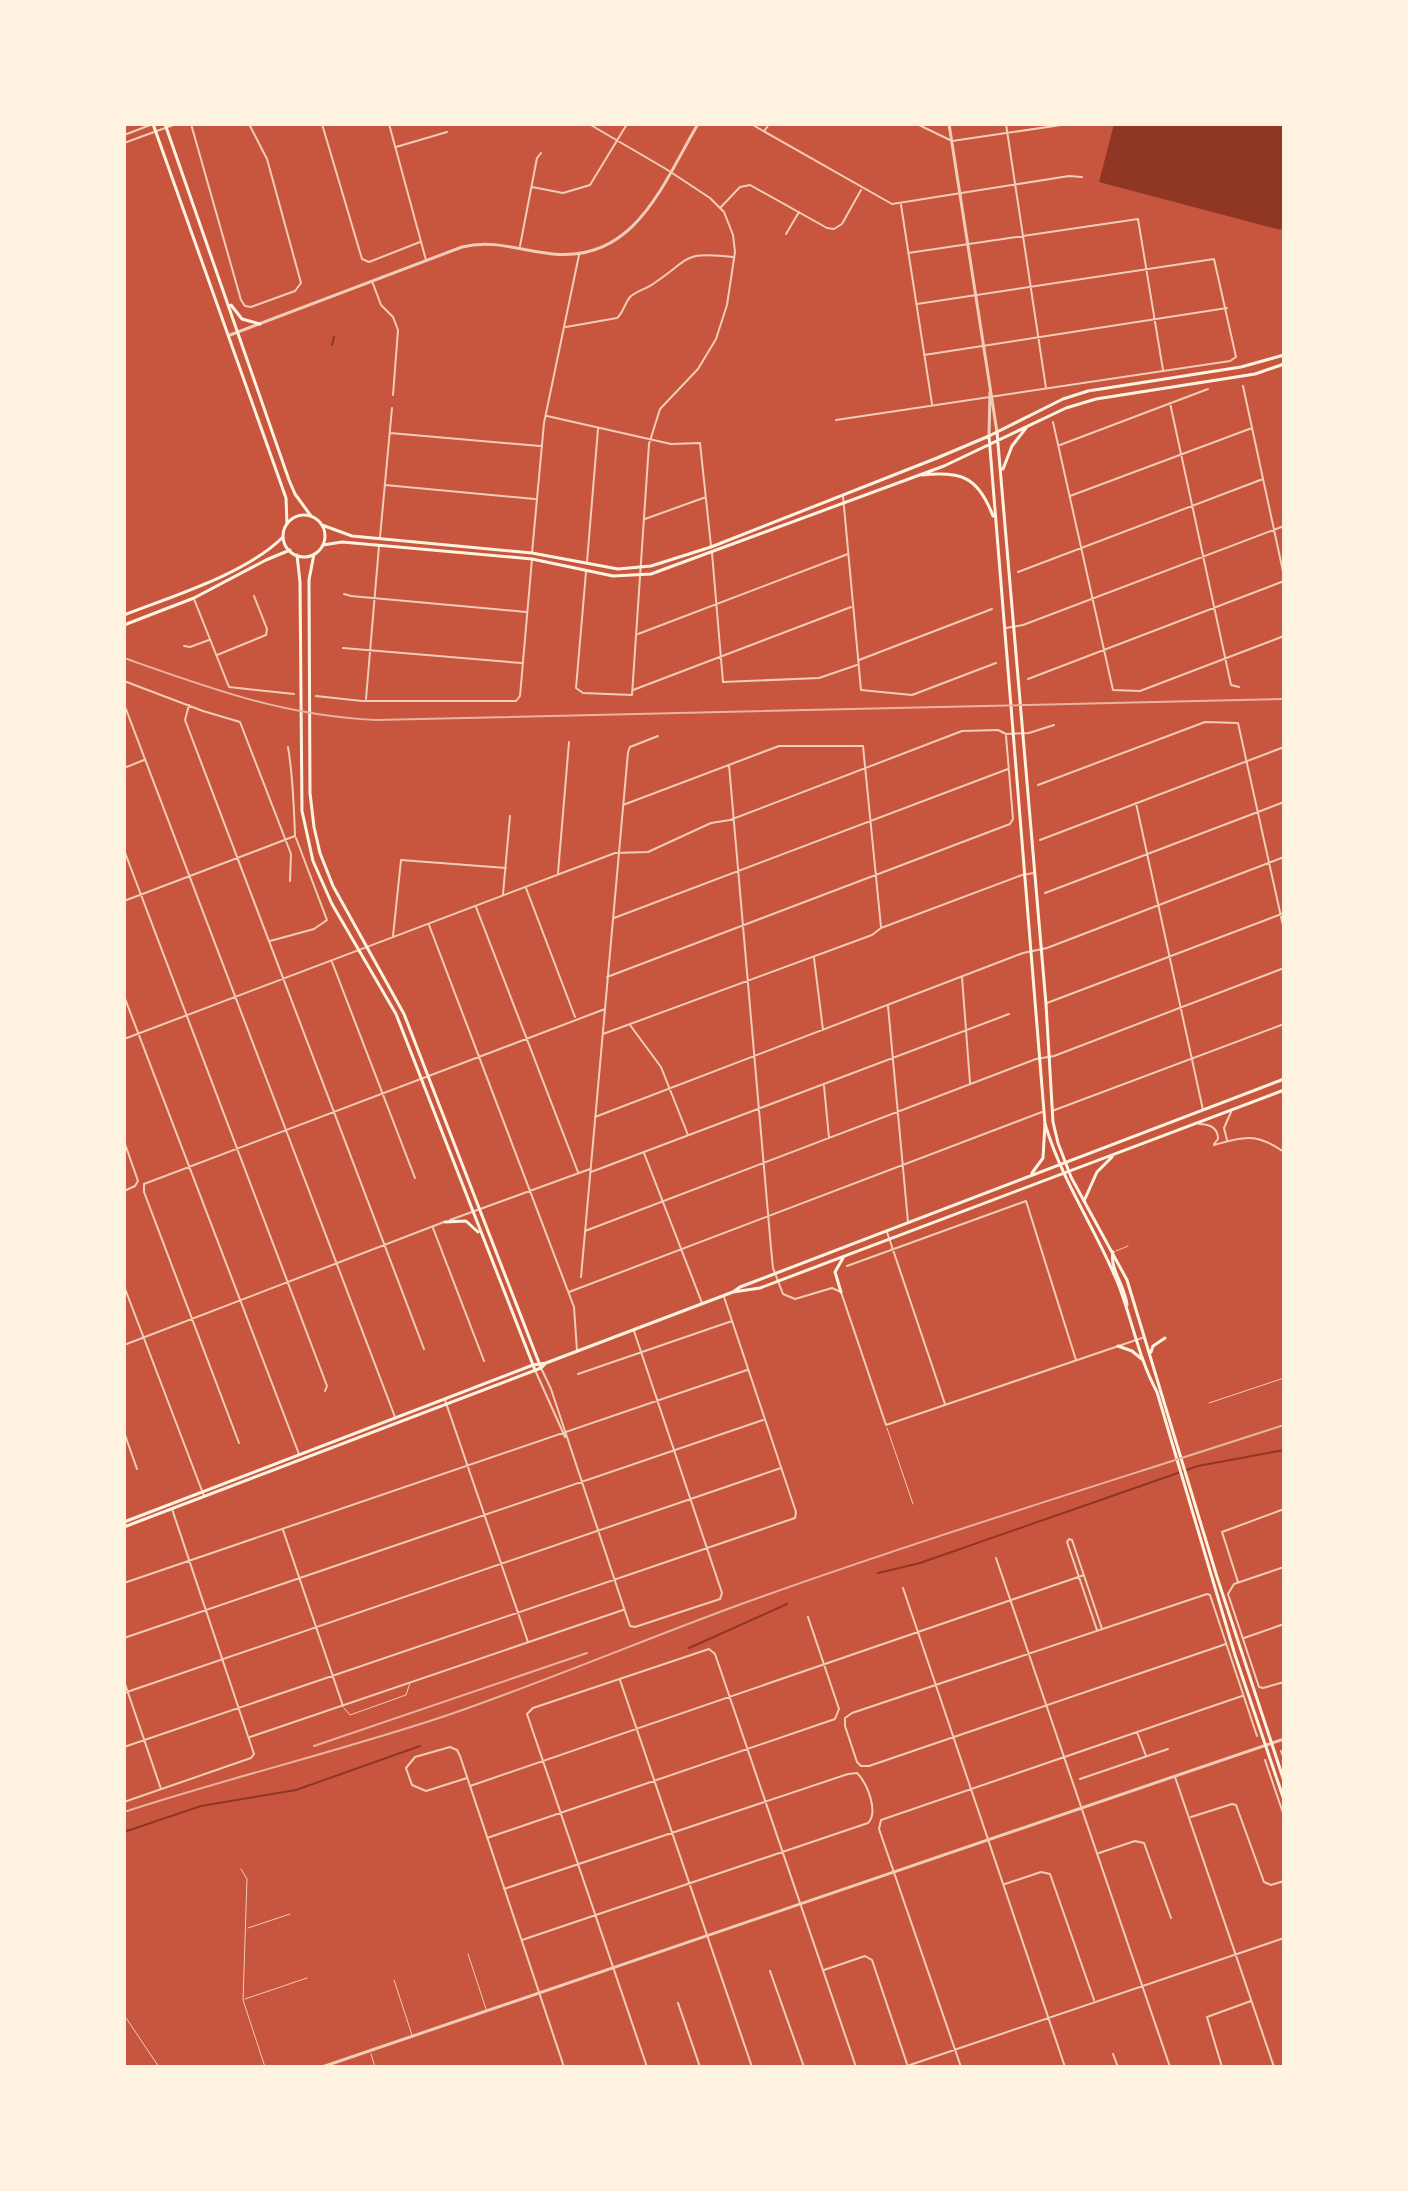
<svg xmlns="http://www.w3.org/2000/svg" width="1408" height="2191" viewBox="0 0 1408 2191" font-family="'Zilla Slab',serif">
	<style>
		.water { fill: #8f3625 }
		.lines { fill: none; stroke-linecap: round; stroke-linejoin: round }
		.stream { stroke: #8f3625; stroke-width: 2 }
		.service { stroke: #f1ccb7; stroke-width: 1 }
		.minor { stroke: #f1ccb7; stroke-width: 2 }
		.tertiary { stroke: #f1ccb7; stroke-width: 3 }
		.secondary { stroke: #fff3e0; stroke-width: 3 }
		.primary { stroke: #fff3e0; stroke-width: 3 }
		.rail { stroke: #e9b49f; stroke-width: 2 }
	</style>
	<rect width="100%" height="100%" fill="#c8553d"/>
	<path class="water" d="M1114,124h170v94l-3,12 -182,-48z"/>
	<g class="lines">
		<path class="stream" d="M332,345l2,-8
			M878,1573l42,-10 278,-97 86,-16
			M689,1648l98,-44
			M124,1832l77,-26 95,-16 124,-44"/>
		<path class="service" d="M1116,1251l12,-5
			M1209,1403l75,-25
			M887,1428l26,76
			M344,1708l6,7 56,-20 4,-12
			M241,1869l6,10 -4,121 22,67
			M248,1928l42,-14
			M468,1954l18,55
			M394,1980l18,55
			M245,1999l62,-21
			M124,2015l35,52
			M371,2054l4,13"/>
		<path class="minor" d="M191,124l50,176 4,6 6,1 44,-16 6,-8 -34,-124 -18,-35
			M322,124l40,135 7,3 51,-20
			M389,124l37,136
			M751,124l141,80 177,-28 13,1
			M917,124l35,17 116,-17
			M1006,124l40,264
			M765,130l4,-6
			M124,135l29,-11
			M124,143l52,-19
			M396,147l51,-15
			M532,187l31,6 27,-8 37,-61
			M901,205l31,199
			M721,207l19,-20 10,-2 77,43 7,1 8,-5 19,-34
			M786,234l13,-22
			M520,246l17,-88 4,-5
			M908,253l230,-34 25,151
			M372,281l9,24 12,12 5,13 -5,65
			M566,327l51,-9c7,-6 7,-14 13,-21 6,-6 16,-8 23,-13 38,-25 28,-33 80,-27
			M924,355l303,-47
			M1243,386l41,190
			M1170,403l61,282 8,2
			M547,416l124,28 29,-1 11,103
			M836,420l394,-59 6,-4 -22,-98 -297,45
			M1053,422l60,268 27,1 144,-55
			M390,433l150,13
			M1060,445l148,-56
			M385,485l150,14
			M843,496l18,194 51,5 84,-32
			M1070,496l182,-68
			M645,519l61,-22
			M380,537l12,-129
			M532,553l12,-130 35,-168
			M712,553l11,129 96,-4 38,-13
			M587,562l11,-133
			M586,572l-10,116 7,5 49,2 17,-251 11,-35 38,-40 18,-30 11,-34 8,-53 -2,-17 -9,-23 -14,-14 -44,-29 -77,-45
			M1018,572l245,-93
			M344,594l7,2 175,16
			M194,599l35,88 65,7
			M1006,628l17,-3 261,-99
			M638,634l210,-80
			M184,646l6,1 19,-7
			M343,648l178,15
			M217,655l49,-20 1,-6 -13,-33
			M859,660l133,-51
			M1028,679l256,-98
			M124,681l79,30 37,11 51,132 -1,27
			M633,690l218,-83
			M1283,692h1
			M316,696l46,5h154l4,-5 12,-137
			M366,699l13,-153
			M124,704l271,713
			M189,705l-4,15 239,629
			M729,765l42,483 2,20 10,26 12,5 37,-11 9,4 45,133 256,-87
			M124,768l20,-8
			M1038,785l167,-63 33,1 46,207
			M1136,803l67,307
			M623,805l156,-59h84l18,181
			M1040,840l244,-93
			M124,850l203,536 -2,5
			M558,873l11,-131
			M526,888l49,129
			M1045,893l239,-91
			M503,894l7,-78
			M124,901l171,-65c-1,-29 -2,-60 -7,-89
			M476,907l102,265
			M614,918l394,-149
			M429,925l145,382 3,44
			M393,936l8,-76 105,8
			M270,941l44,-12 13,-9 -31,-82
			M814,958l9,72
			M332,962l83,216
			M607,977l403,-153 3,-5 -7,-83
			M962,977l8,106
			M124,996l175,458
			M1047,1003l237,-90
			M888,1006l20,216
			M630,1025l31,42 27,68
			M603,1034l269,-99 9,-7 141,-53 12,-2
			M124,1039l491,-186 33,-1 63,-29 19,-3 232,-89 36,-1 8,4 23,-1 25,-8
			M824,1086l5,52
			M1052,1111l232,-87
			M595,1117l428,-164 24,-5 237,-91
			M1199,1124c10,0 19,3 19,15l-4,5
			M1227,1140l-3,-12 7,-16
			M124,1141l14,40 -3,5 -11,5
			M1214,1145c30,-9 43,-12 70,7
			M644,1153l58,150
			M591,1172l418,-158
			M450,1220l140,-51
			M433,1228l51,133
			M585,1231l451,-172 18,-3 230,-88
			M887,1232l58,172
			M847,1266l179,-65 50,159
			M581,1277l47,-525 2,-5 28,-11
			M124,1286l80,210
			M569,1292l473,-180
			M124,1345l320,-123
			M535,1370l30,67
			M542,1370l9,19 79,237 5,1 85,-28 2,-6 -88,-262
			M578,1374l154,-53
			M445,1400l83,242
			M124,1432l13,37
			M239,1443l-95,-251v-8l461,-175
			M283,1530l60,176
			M996,1558l174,509
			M1284,1567l-50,17 -6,10 31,93 4,1 21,-6
			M1238,1582l-16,-50 62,-23
			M124,1583l623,-213
			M903,1588l162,479
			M1097,1630l-30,-88 2,-3 3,1 30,89
			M124,1638l639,-218
			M1244,1638l40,-14
			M1226,1644l-357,122h-8l-4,-4 -12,-36v-8l7,-5 355,-119 3,1 47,141
			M620,1680l132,387
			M124,1681l37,108
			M124,1693l657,-225
			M1137,1732l9,24
			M250,1737l373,-127
			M124,1747l671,-229 1,-6 -72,-215
			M1281,1751l3,8
			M1265,1760l19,56
			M1175,1777l99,290
			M467,1778l-41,13 -14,-6 -6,-17 9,-11 35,-10 7,3 3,6 104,311
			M1080,1779l88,-30
			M470,1786l614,-211
			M124,1802l127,-44 3,-4 -82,-245
			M1191,1817l41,-13 4,1 28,77 7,3 13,-4
			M487,1838l348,-119 4,-10 -31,-92
			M1099,1853l36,-12 9,2 27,75
			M1005,1884l36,-12 9,2 44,126
			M504,1889l344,-115 9,-1c10,10 22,39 11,50l-346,117
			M824,1970l41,-14 7,4 35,104
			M770,1971l34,96
			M678,2003l22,64
			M1113,2054l5,13
			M647,2067l-120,-353 6,-6 176,-59 6,5 141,413
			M904,2067l380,-129
			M961,2067l-82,-238 2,-9 361,-124
			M1222,2067l-15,-50 44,-16"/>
		<path class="tertiary" d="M949,124l48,308
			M230,335l232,-88c33,-8 59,4 91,7 83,8 110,-71 145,-130
			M989,436l1,-44
			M322,2067l959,-327"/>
		<path class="secondary" d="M997,432l49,572 7,118 5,21 13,34 56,103 90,297 67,204
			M989,436l56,688c18,59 49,102 72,157 15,37 21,76 40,111l78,263 49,145
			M1003,469l9,-23 14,-18
			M922,475c40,-4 56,2 71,41
			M283 536a21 21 0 1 1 42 0a21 21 0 1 1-42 0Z
			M322,525l30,11 180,17 86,16 33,-3 60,-19 226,-89 52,-22 74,-37 25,-8 153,-24 43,-12
			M323,545l19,-3 190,17 81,17 38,-2 293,-108 122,-58 30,-9 159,-25 29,-10
			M314,554l-5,26 1,213 4,34 6,26 13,33 71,128 137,354
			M297,555l3,27 2,229 11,50 19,43 64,110 139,356
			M124,615c49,-19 122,-41 159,-78
			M124,625l70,-27 72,-38 24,-10
			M445,1222l21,-1 12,11
			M1113,1252c-4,16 13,36 14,53
			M1118,1346l14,5 11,9
			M1151,1352l2,-6 12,-8"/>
		<path class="primary" d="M153,124l133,374 1,26
			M165,124l124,356 6,14 16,22
			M231,305l11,14 18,5
			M1032,1173l11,-15 2,-34
			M1084,1201l13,-29 15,-15
			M733,1292l27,-4 524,-198
			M841,1292l-6,-20 8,-14
			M124,1522l409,-157 13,-2 187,-71 7,-5 544,-208
			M124,1527l417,-159 4,-4"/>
		<path class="rail" d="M124,658c85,30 160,58 252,62l908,-21
			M314,1746l273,-93
			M124,1812c107,-35 217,-61 324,-97 105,-36 206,-80 310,-117 174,-62 351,-116 526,-173"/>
	</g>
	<rect width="1408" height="2191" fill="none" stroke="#fff3e0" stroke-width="252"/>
</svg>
